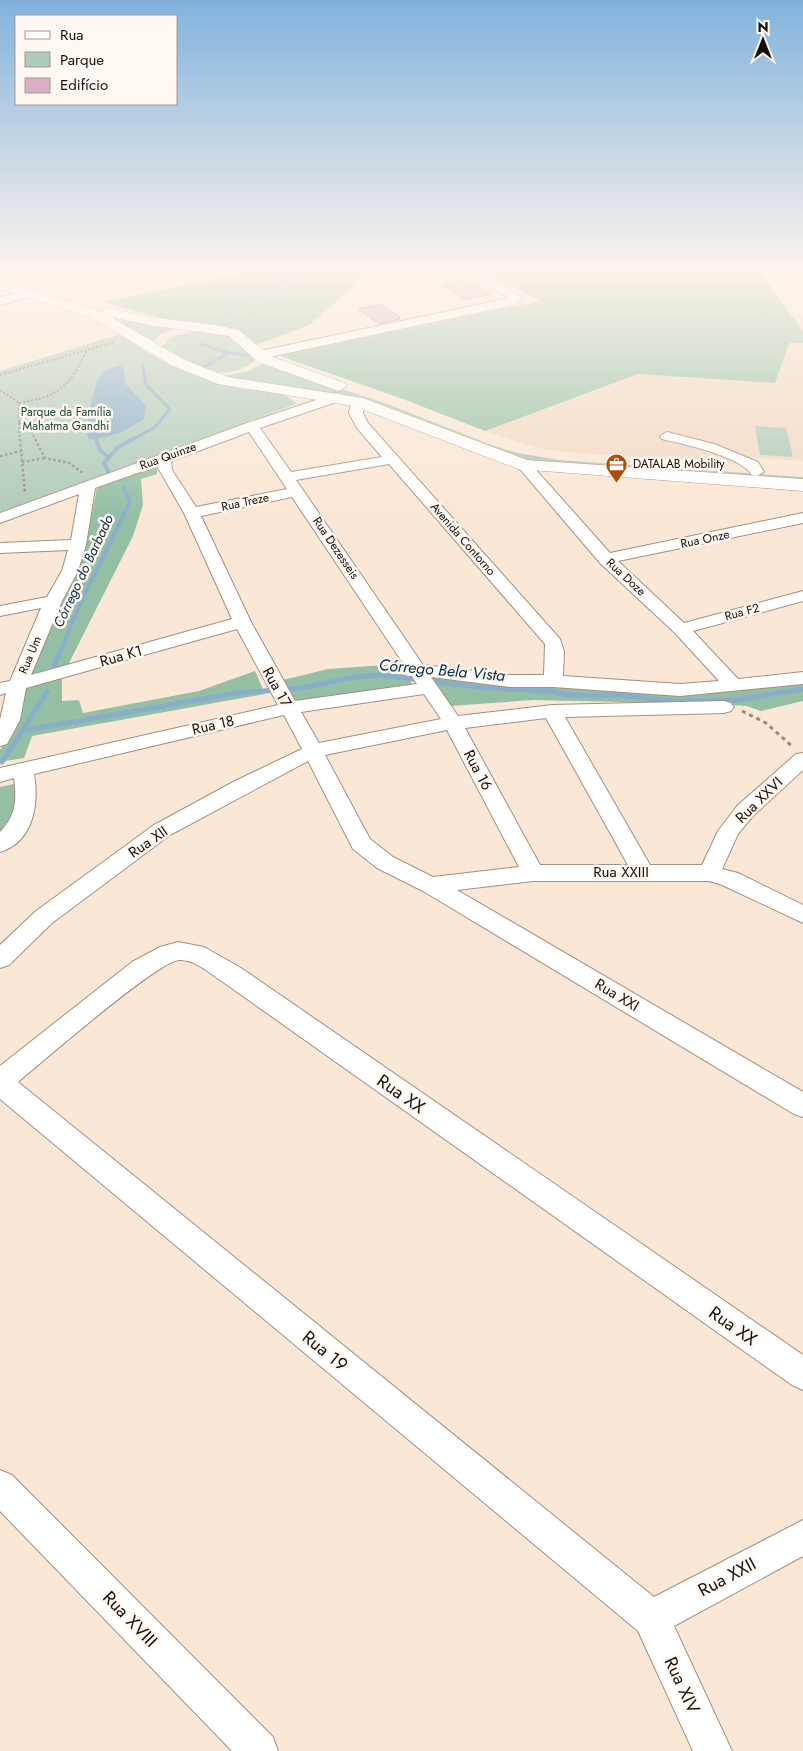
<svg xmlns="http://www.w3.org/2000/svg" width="803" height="1751" viewBox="0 0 803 1751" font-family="Jost,sans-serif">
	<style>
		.built { fill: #f3d9c3 }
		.green { fill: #aecbb9 }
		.forest { fill: #94bfa5 }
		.water { fill: #88aeca }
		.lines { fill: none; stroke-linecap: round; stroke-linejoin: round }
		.stream-far2 { stroke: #88aeca; stroke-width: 3 }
		.stream-far1 { stroke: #88aeca; stroke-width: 4 }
		.stream { stroke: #88aeca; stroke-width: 5 }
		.building { fill: #dbafc3; stroke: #9c848f }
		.minor-casing { stroke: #a29080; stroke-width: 2 }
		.major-casing { stroke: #a29080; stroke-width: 1 }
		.path-far2 { stroke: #988a7d; stroke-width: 2; stroke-dasharray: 2 2; stroke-linecap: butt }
		.path-far1 { stroke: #988a7d; stroke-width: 2.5; stroke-dasharray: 2.5 2.5; stroke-linecap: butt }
		.path { stroke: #988a7d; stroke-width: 3; stroke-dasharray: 4 4; stroke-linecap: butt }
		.minor { fill: #fff; fill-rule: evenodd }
		.major { fill: #fff; fill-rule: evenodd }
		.labels { text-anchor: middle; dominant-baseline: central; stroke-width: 5; stroke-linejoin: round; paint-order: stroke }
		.far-park-label { font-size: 12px; fill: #174c32; stroke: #fff7f0 }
		.far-street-label { font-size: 12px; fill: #150f09; stroke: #fff7f0 }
		.far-poi-label { font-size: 12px; fill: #150f09; stroke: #fff7f0; text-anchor: start }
		.far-water-label { font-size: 14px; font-style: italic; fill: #002f4b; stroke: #fff7f0 }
		.street-label { font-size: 15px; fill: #150f09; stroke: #fff7f0 }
		.water-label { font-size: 16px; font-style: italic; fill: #002f4b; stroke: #fff7f0 }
		.near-street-label { font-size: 18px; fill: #150f09; stroke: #fff7f0 }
	</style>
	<rect width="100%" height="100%" fill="#fbe7d5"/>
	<path class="built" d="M803,314v147l-59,-4 -1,7 -179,-12 -26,-4 -53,-17z"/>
	<path class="green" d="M93,309l28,9 58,9 -18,7 -11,10 -36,-25z
		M198,330l32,5 26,24c-27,26 -70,10 -94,-12l8,-10z
		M121,334c31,26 82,48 121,55 15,3 45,1 54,15l-296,108v-141z
		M265,362l24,10 96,31 109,43 24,7 41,7 244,17v5l-277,-21 -150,-56 -156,-28 29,-6z
		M755,426l31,2 7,29 -33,-2z"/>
	<path class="forest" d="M253,271h114l-18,20 -40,34 -53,20 -18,-13 -58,-9 -77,-21z
		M483,271h278l42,61v11h-14l-14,40 -137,-9 -153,57 -82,-32 -123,-43 260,-55z
		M157,462v12l-16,5 2,26 -10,31 -65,129 -38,9 54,-119 13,-68z
		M399,664l13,20 -115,18 -14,-22 45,-11z
		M255,671l10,23 -233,42 -8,22 -24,4v-12l17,-29 6,-33 39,-10v23l17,-1 4,13 116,-22z
		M427,675l247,21 129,-14v19l-42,10 -14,-5 -31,-2 -183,-4 -82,6z
		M14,784l6,20 -20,27v-44z"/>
	<path class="water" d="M123,365l2,18 21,23 -2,13c-17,11 -34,20 -55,20 -6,-9 5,-52 10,-61 6,-9 14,-12 24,-13z"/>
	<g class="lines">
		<path class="stream-far2" d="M231,324l1,-18c18,-6 54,-16 62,-35
			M201,344l27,9
			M202,368l26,-15 23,2
			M130,441l25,-14 15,-18 -24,-24 -3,-19"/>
		<path class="stream-far1" d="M96,439l4,11 7,6
			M109,473l-5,-10 13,-15 15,-9
			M58,657l18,-44 54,-111 -6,-14"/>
		<path class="stream" d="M54,666l4,-10
			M22,731l215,-38 65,-5 53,-11 26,-2 104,13 66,3 17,4h50l54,6 64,-1 67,-11
			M2,762l45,-70"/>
	</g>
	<path class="building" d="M464,281l8,3 19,10 -25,6 -24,-15z
		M381,304l19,13 -3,1 3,1 -21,5 -21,-15z"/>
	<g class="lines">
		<defs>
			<path id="minor" d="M429,271h52l42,27 -9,7 -254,54 -6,-4 6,-4 250,-53 -39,-23 -24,4z
				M30,290l4,1v4l-34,10v-8z
				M337,393l7,4 -2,3 -82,28 31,44 91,-15 -25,-29 -8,-15 3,-14h10l2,3 -1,11 5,10 192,216 4,12 -1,25 117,8 39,-3 -44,-48 -75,-70 -81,-95 -2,-3 2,-3h10l81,91 193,-40v10l-185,38 66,62 119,-32v10l-110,30 45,48 65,-7v12l-123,12 -127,-9h-43l-79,-10 27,39 94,-11 172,-4 7,2 3,4 -3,4 -7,2 -159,4 85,148h52l16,-34 19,-25 59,-52 7,-1v17l-50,46 -15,18 -16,35 16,4 65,32v18l-81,-38 -13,-4h-176l-76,9 346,202v25l-9,-3 -371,-223 -46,-23 -24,-19 -45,-88 -138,74 -118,88 -43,42 -9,3v-23l36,-34 118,-86 81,-44 67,-32 -18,-34 -250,59c5,29 0,68 -34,78v-20c16,-16 17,-32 14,-54l-14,4v-14l278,-63 -41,-76 -211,59 -6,32 -13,24 -7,2v-26l6,-27 -6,2v-12l10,-2 31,-73 -41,8v-10l47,-9 15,-26 6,-21 -68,3v-10l71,-3 8,-46 -79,29v-10l247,-90zM249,432l38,57 -91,18 -24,-37 -1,-8 3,-2zM389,464l156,180 -1,31h-34l-87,-10 -127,-185zM157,466l27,47 48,106 -201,56 31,-74 16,-30 8,-26 9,-57zM292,497l125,187 -122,17 -44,-79 -50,-106zM424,694l17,25 -122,24 -18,-31zM546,718l82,147h-88l-75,-137zM447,730l72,137 -86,10 -40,-20 -23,-18 -45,-84z
				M667,432l47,12 44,18 6,10 -7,4 -5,-1c-14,-20 -66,-30 -90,-36l-2,-3z
				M178,942l26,5 37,21 562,387v35l-11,-5 -569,-403c-12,-8 -29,-23 -44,-22 -21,1 -137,102 -161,122l636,515 149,-77v36l-129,70 58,125h-39l-55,-120 -638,-532v-33l132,-104 28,-15z
				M0,1470l12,5 261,262 5,14h-46l-232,-240z"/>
			<path id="major" d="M0,280l101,32 7,-4 41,9 67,8 23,5 31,26 75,27 2,3 -8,5 -6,-2 -75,-27 -29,-26 -80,-11 -38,-8 72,42 45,18 135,21 164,62 276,19v12l-285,-22 -164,-63 -136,-22 -47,-19 -79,-47 -92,-29z"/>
		</defs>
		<use href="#minor" class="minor-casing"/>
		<use href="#major" class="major-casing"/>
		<path class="path-far2" d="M0,375l114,-33
			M0,390l19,13v20l8,1 9,17
			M19,403c41,-7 50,-16 68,-53
			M19,423l1,18"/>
		<path class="path-far1" d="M20,439l5,55
			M35,439l10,19 24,5 14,10
			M0,456l21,-5
			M22,462l23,-4"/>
		<path class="path" d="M742,711l24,12 27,24"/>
		<use href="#minor" class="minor"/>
		<use href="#major" class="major"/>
	</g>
	<linearGradient id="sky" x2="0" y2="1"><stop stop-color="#81b2dc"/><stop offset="0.52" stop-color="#fdf4ec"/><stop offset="1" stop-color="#fdf4ec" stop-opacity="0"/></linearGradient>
	<rect width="803" height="517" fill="url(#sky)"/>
	<defs>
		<symbol id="office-pin" viewBox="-11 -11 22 30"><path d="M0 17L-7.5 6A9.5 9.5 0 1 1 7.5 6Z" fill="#af4d0d" stroke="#fff7f0"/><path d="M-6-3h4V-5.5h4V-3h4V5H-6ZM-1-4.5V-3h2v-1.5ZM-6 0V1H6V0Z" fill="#fff"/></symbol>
	</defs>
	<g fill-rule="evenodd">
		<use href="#office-pin" x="604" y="452" width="25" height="34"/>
	</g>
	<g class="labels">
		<g class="far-park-label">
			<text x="66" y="412">Parque da Família<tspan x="66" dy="14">Mahatma Gandhi</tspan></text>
		</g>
		<g class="far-street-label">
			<text transform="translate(168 456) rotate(-20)">Rua Quinze</text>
			<text transform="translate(245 502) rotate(-12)">Rua Treze</text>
			<text transform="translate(463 539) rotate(49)">Avenida Contorno</text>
			<text transform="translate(705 539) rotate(-12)">Rua Onze</text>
			<text transform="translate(336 548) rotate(56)">Rua Dezesseis</text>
			<text transform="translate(626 577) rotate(43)">Rua Doze</text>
			<text transform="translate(742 612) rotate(-15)">Rua F2</text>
			<text transform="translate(30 655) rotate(-67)">Rua Um</text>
		</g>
		<g class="far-poi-label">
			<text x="633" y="464">DATALAB Mobility</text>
		</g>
		<g class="far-water-label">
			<text transform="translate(83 571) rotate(-65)">Córrego do Barbado</text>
		</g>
		<g class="street-label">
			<text transform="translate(121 656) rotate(-16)">Rua K1</text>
			<text transform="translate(277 687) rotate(61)">Rua 17</text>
			<text transform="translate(213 725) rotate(-13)">Rua 18</text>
			<text transform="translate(478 770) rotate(62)">Rua 16</text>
			<text transform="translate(759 800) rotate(-44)">Rua XXVI</text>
			<text transform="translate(148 842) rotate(-35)">Rua XII</text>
			<text x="621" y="872">Rua XXIII</text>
			<text transform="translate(617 995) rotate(31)">Rua XXI</text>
		</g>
		<g class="water-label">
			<text transform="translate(442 670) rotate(5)">Córrego Bela Vista</text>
		</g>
		<g class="near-street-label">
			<text transform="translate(401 1094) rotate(35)">Rua XX</text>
			<text transform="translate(733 1326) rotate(35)">Rua XX</text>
			<text transform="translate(325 1351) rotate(39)">Rua 19</text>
			<text transform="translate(727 1577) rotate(-28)">Rua XXII</text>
			<text transform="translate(130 1619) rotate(46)">Rua XVIII</text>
			<text transform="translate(682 1685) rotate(65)">Rua XIV</text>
		</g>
	</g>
	<rect x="15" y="15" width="162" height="90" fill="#fff7f0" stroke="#a19a94"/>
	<rect x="25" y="31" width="25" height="8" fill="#ffffff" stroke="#a19a94"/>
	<text x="60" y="40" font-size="15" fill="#150f09">Rua</text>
	<rect x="25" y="52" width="25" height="15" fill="#aecbb9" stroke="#a19a94"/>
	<text x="60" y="65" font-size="15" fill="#150f09">Parque</text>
	<rect x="25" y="78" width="25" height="15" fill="#dbafc3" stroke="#a19a94"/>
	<text x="60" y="90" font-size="15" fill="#150f09">Edifício</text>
	<g transform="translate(763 40)" stroke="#fff7f0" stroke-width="4" paint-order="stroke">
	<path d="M0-4L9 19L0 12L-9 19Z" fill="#150f09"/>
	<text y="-8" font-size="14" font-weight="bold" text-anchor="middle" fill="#150f09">N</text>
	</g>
</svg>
